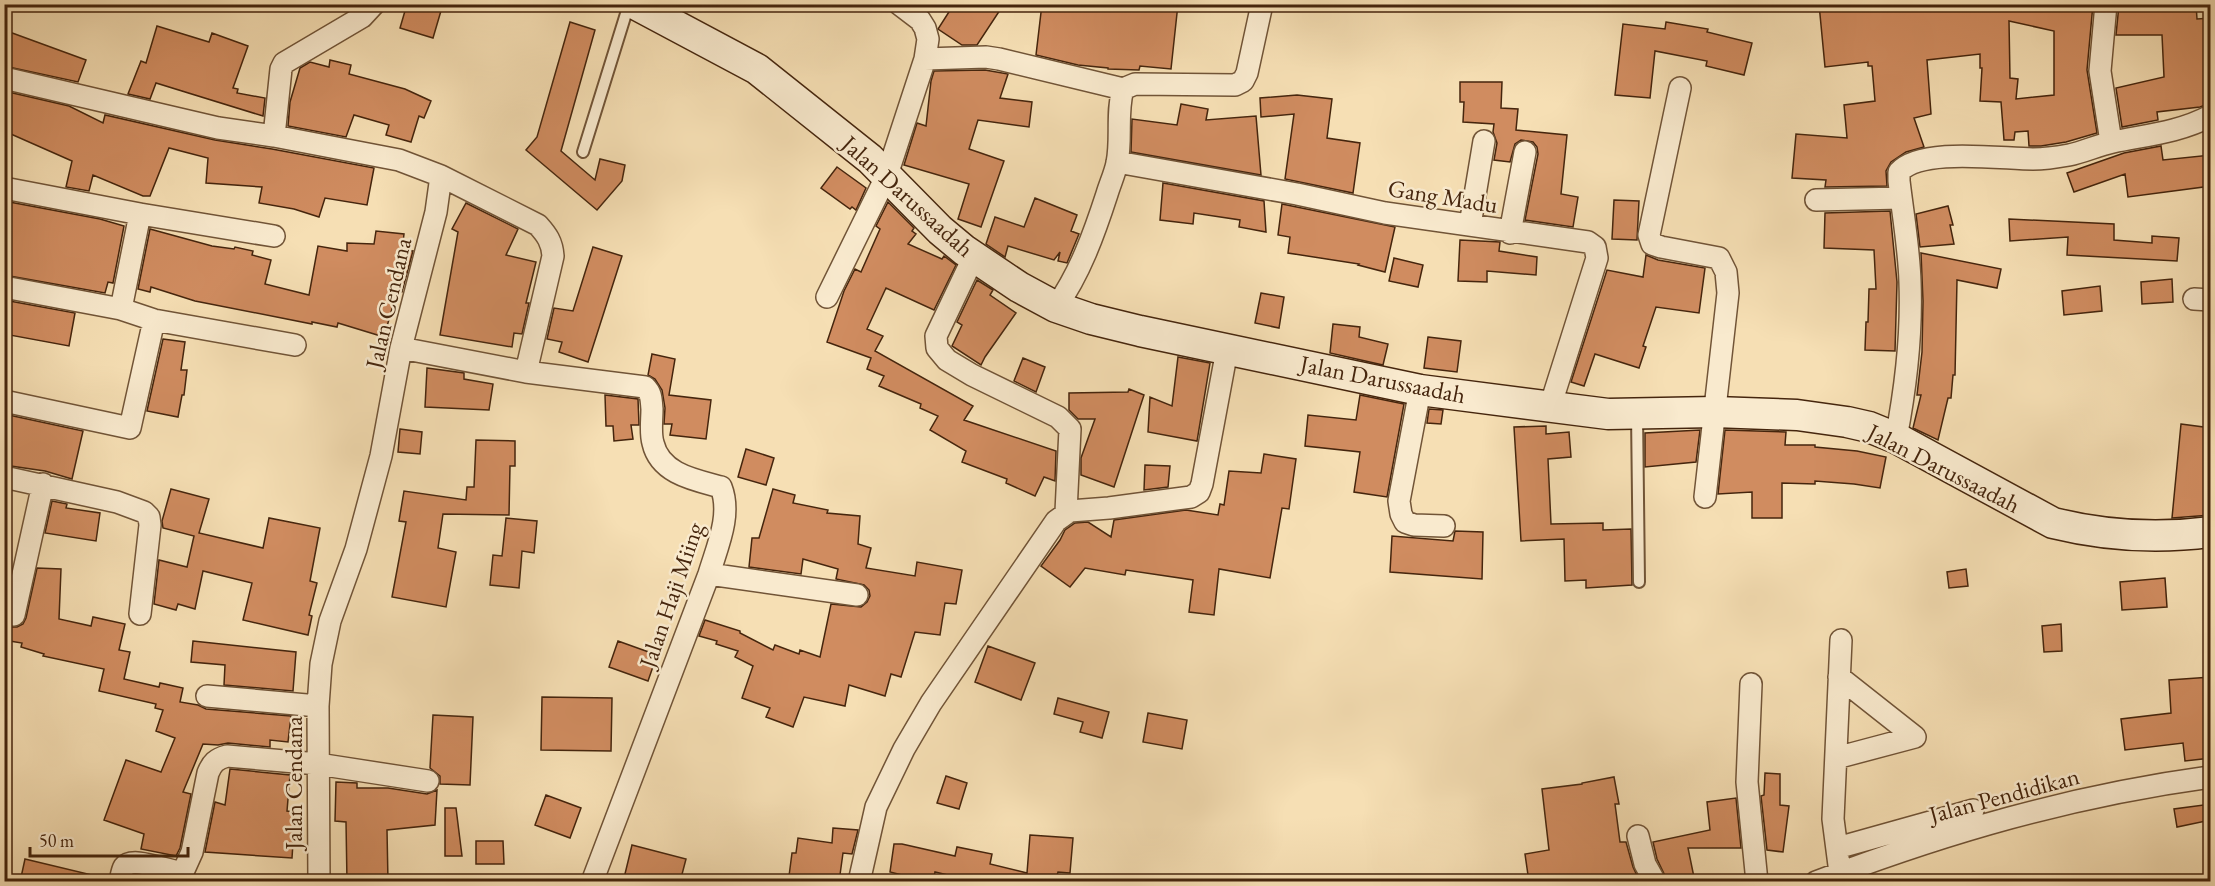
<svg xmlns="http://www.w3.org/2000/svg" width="2215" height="886" viewBox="0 0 2215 886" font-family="'EB Garamond',serif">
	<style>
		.building { fill: #d08c60; stroke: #45250d; stroke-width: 1.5; fill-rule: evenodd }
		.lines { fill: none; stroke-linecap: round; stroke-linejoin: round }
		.lane-casing { stroke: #715437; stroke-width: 14 }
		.street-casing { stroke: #715437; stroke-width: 24 }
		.secondary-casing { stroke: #45250d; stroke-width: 33 }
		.lane { stroke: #f9eace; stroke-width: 10 }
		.street { stroke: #f9eace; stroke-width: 21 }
		.secondary { stroke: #f9eace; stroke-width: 30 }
		.labels { text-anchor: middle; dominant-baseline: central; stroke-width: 5; stroke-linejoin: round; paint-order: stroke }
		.street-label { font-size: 24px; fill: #45250d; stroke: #f9eace }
	</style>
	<rect width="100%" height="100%" fill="#f6dfb4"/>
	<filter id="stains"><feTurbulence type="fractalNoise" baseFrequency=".00333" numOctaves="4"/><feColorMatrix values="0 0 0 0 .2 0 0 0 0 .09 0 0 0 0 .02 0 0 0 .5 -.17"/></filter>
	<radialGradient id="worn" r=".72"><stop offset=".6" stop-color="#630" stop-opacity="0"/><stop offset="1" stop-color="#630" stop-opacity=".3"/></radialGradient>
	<path class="building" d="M407,4h36l-10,34 -33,-10z
		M954,4h50l-27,41h-15l-24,-16z
		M1042,4h136l-7,65 -31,-3 -1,4 -31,-1v-1l-30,-3 -42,-10z
		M1819,4h274l-6,66 10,63 -31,9 -25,4h-12l-1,-15 -13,1 -1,8h-10l-3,-38 -21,-1 2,-33h-2v-14l-53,6 4,54 -17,4 10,29 -18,5 -15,10 -5,9 1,15 -62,1 1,-7 -34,-2 4,-44 51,4 -3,-33 31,-4 -3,-35h-4v-4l-43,5zM2009,21l45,10v64l-38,4 2,-20 -8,-1z
		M2196,4l1,15 14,-1v85l-11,4 -43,5 1,8 -36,7 -6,-39 48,-11 -2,-42h-46l3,-30z
		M570,22l25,8 -34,121 34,29 5,-21 25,6 -3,16 -25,29 -71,-60 11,-13z
		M1666,22l42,7 -1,3 45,11 -8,32 -38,-9 1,-5 -52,-10 -5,47 -35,-3 8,-71 42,5z
		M157,26l52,16 3,-9 36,13 -15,42 5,1 -1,4 28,5 -2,18 -107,-33 -6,16 -22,-5 13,-33 5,2z
		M4,30l82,30 -8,22 -74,-16z
		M330,60l21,5 -2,9 56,15 26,12 -7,17 -5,-2 -8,26 -25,-7 3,-10 -35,-10 -8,22 -58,-11 2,-24 10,-34 10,-6 19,5z
		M985,70l23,4 -8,24 32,4 -3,25 -51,-7 -9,29 35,12 -23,66 -23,-8 11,-35 -65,-19 13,-42 9,3 5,-45 3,-10z
		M1460,82h42l-1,26 17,1 -2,21 51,5 -6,59 17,3 -5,30 -48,-7 13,-66 -1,-7 -4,-5 -12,-2 -6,4 -5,18 -16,-2 3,-17 -4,-11 1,-8 -31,-2 1,-20h-4z
		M4,91l65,15 34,17 2,-8 110,25 57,9 102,19 -7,37 -42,-7 -6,19 -25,-8 -35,-6 3,-16 -56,-4 2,-25 -39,-10 -19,48h-7l-50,-21 -4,16 -23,-4 6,-26 -68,-30z
		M1297,95l35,4 -5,39 33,5 -7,50 -68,-14 9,-65 -33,3 -1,-19z
		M1181,104l27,5 -2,11 50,-4 5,59 -130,-23 1,-33 45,6z
		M2161,146l2,14 48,-5v31l-83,11 -3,-23 -51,18 -7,-19 57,-20z
		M837,167l29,21 -10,22 -4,-3 -2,2 -29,-21z
		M1163,183l101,18 2,31 -27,-5 1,-7 -46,-7 -1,11 -33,-4z
		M1035,198l42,17 -6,16 8,3 -12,29 -9,-2 2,-9 -6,8 -46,-14 -3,11 -19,-13 9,-27 29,10z
		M1614,200l25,1 -2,39 -25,-1z
		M4,201l96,18 24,7 -11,57 -5,-1 -3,11 -101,-18z
		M888,202l26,26 -2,3 4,3 -8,10 34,15 2,-3 12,9 -22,45 -48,-22 -19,41 16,7 -8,15 98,55 -9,14 92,31 -1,30 -11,-4 -9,19 -29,-13 1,-4 -45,-17 4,-11 -36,-21 8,-14 -18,-8 1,-4 -42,-18 5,-10 -17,-7 4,-11 -44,-16 17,-51 11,-22 6,3 19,-43 -4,-3z
		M466,203l52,26 -12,26 30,7 -10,41h3l-7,31 -8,-1 -2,14 -72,-12 18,-103 -6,-3z
		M1282,204l113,23 -10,45 -27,-7 1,-1 -71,-11 2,-16 -12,-2z
		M1948,206l5,19h-3l4,19 -34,3 -4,-33z
		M1890,211l7,71 -2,69 -30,-1 1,-28h2l1,-33h7l-2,-39 -50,-2 1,-35z
		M2009,219l105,5v16l38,3v-7l27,2 -2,23 -110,-6 1,-18 -58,4z
		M150,229l62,17 22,3 1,-2 18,4 -1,4 19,5 -6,24 44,11 9,-49 29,5v-8l27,1 2,-13 28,3 -2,16 11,1 -11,41 -5,-1 -13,46 -46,-14 -1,4 -25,-5v2l-117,-23 -44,-14 -1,5 -12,-3z
		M1460,240l40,2 -1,9 38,6 -1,18 -49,-4v11l-29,-1z
		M593,247l29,9 -34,106 -29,-10 3,-10 -15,-3 7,-31 19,3z
		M1921,253l80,16 -4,19 -40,-8 -2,95h-2l-2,23h-3l-10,42 -25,-12 8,-33h-4l5,-43 1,-51z
		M1646,255l12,5 47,8 -6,45 -43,-6 -13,39 3,1 -7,21 -44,-14 -11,32 -13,-4 36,-112 36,7z
		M1394,258l29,7 -5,22 -29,-6z
		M2172,279l1,23 -31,2 -1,-22z
		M977,280l16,10 -3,5 26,18 -31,44 -4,8 -29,-19 10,-21 -5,-3z
		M2100,286l2,25 -38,4 -2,-24z
		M1261,293l23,4 -5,31 -24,-5z
		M4,300l71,13 -6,33 -65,-12z
		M1333,324l27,3 -1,10 29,7 -5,21 -53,-12z
		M1428,337l33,4 -4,31 -33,-4z
		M163,339l22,3 -4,28h6l-3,25h-2l-4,22 -31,-6z
		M652,354l23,5 -6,36 42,5 -5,39 -36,-4 2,-11h-8l1,-16 -3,-18 -7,-11 -7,-4z
		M1178,357l32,6 -13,78 -49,-9 2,-35 22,9z
		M1023,358l22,9 -9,25 -22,-11z
		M427,368l37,5v6l29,5 -4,26 -64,-3z
		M1129,389l15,6 -30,92 -33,-12v-17l14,-39h-17l-9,-9v-17l59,-1z
		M605,395l33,4 1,26h-8l2,14 -19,2 -1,-15h-7z
		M1360,395l44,9 -17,93 -33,-5 6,-40 -55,-6 3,-31 48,5z
		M1429,409l14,1 -2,14 -14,-1z
		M4,414l79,17 -11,48 -27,-8 -41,-6z
		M2181,424l30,4v87l-39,3z
		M1546,426v8l23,-2 2,25 -23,2 3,65 52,-1v7l28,-1 1,56 -46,3v-8l-21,1 -1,-42 -43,2 -7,-114z
		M400,429l22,3 -2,22 -22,-2z
		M1700,430l-4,32 -51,5v-34z
		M1725,430l61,2 -1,13h30v2l42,4 29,6 -6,31 -26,-4 -39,-3v3l-33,-1v35h-30v-26l-34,2z
		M476,440l39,1v25h-5l-1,49 -66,-1 -5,34 18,4 -10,55 -54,-10 14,-75 -7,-1 5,-30 62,9 1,-13h7z
		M746,449l28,9 -8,27 -28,-8z
		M1264,454l32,5 -7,50 -7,-1 -12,70 -51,-9 -5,46 -25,-3 4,-32 -67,-10 -1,5 -40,-7 -15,19 -29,-21 19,-26 5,-10 10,-7 13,-1 23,15 3,-17 72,-10 32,5 2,-11 4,1 5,-34 32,2z
		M1145,465l25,1 -2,21 -24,3z
		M171,489l38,10 -10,34 64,15 6,-30 51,10 -10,53 7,2 -8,32 3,1 -4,19 -65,-15 9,-37 -49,-12 -8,38 -17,-5 -2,6 -22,-6 5,-44 28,7 7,-31 -31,-8 -1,-7z
		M773,489l22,6 -2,8 35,7 -1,3 33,3 -2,28 13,4 -5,20 49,8 2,-14 45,8 -6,34 -11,-1 -5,32 -25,-3 -14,45 -10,-3 -6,22 -36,-11 -4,21 -41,-9 -11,30 -27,-10 4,-9 -28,-10 11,-32 -18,-9 3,-6 -22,-7 1,-3 -18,-5 6,-16 35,11v2l33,17 2,-5 24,9 1,-4 20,7 11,-53 30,3 6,-5 3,-6 -1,-6 -5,-5 -28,-6 2,-10 -35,-10 -2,15 -52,-7 3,-29h7z
		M52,501l15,3 -1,4 34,5 -4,28 -51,-8z
		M506,518l31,3 -3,32 -12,-2 -3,37 -29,-3 3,-30 9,1z
		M1455,531l28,1 -1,47 -92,-7 2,-36 61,5z
		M37,568l24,1 -2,50 32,7 2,-9 32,7 -6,26 11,2 -6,27 35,8 1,-4 23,5 -3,14 18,3 8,4 85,7 -3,26 -18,-2v7l-42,-4 -10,2 -15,-1 -20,48 8,2 -11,54 -4,8 -35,-7 3,-15 -40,-14 22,-60 35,12 14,-34 -19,-7 7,-21 -8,-2 1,-4 -57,-13 5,-22 -61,-13 1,-2 -23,-7 1,-4 -18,-3v-17l7,4h6l6,-3 3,-6z
		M1966,569l2,17 -19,2 -2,-16z
		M2165,578l2,29 -45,3 -2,-28z
		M2061,624l1,27 -18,1 -2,-26z
		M193,641l103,11 -3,39 -69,-6 1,-20 -34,-3z
		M618,641l39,14 -9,26 -39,-14z
		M988,646l47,17 -14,37 -46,-18z
		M2211,677v81l-26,3 -2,-18 -58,7 -4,-31 50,-6 -2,-33z
		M542,697l70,1 -1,53 -70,-1z
		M1058,698l51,14 -7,26 -22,-6 3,-10 -29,-8z
		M1148,713l39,7 -5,29 -39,-7z
		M433,715l40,2 -3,68 -30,-1v-8l-10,-8z
		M230,769l60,6 -3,36 8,1 -3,46 -87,-6 10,-50 10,3z
		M1765,773l15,1v31l9,1 -6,46 -16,-2 -6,-54 3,-1z
		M946,776l21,7 -8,26 -22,-6z
		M1614,777l5,27h-4l5,38h6l7,25 7,15h-111l-4,-28 24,-4 -7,-61 40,-5v-1z
		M336,782l21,1v5h31l39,6 10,-4 -2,35 -48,5 1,52h-41l-1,-60 -11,-1z
		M546,795l35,13 -11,30 -35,-13z
		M1736,798l5,50h-53l7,34h-27l-11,-23 -4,-17 57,-12 -3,-28z
		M2211,804v16l-34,7 -3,-18z
		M445,808h11l6,48h-17z
		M833,828l25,2 -6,24 -9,-1 -4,29 -50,-6 3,-23h4l2,-15 34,5z
		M1030,835l43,3 -3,35 -12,-1 -3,10h-78l-42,-10 -2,10h-4l-39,-10 4,-28h8l53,12 2,-9 35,7 -2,10 37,9z
		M476,841h27l1,23h-28z
		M632,845l54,14 -6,23h-44l-12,-4z
		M25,859l67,16 -1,7h-71z"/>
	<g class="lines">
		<defs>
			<path id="lane" d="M583,152l46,-148
				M1637,414l2,168"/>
			<path id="street" d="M2106,4l-6,67 11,71
				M925,59l61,-2 13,2 124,30
				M4,78l214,50 56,8 125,24 42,16 -5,36 -35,136 -20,108 -25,93 -26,72 -9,43 -3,42 1,176
				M1680,88l-31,147 3,9 9,3 58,11 7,14 2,21 -23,204
				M274,136l7,-67 3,-6 78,-46 12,-13
				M1117,162l180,32 88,19 203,29 7,5 2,11 -47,149
				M441,176l97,49c9,10 14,17 15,31l-27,116
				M4,188l136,26 134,22
				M1816,200l85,-2
				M1470,225l14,-84
				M1510,233l15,-81
				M974,256l-38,80 1,12 10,12 25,15 86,42 12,12 -4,83
				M4,287l117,22 33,11 141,25
				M827,297l60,-122 38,-116 3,-20 -3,-11 -5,-8 -21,-16
				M2194,299l16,1
				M1056,307c24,-34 38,-73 51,-113 3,-10 8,-21 10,-31 5,-24 -1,-50 6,-74l12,-5 100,1 8,-4 4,-8 15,-69
				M121,309l19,-95
				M401,348l125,24 119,15c7,7 6,13 7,22 0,11 -2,24 1,34 7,31 42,37 68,44 11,28 -4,60 -12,87l-117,308
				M1420,390l-21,111 2,13 4,8 9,3 30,1
				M4,401l126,27 24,-108
				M1896,438c10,-52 16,-104 14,-156 -1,-34 -7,-67 -11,-101v-9c22,-25 102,-13 134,-13 12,0 25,-2 36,-4 15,-3 29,-10 44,-13 34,-7 67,-10 97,-26
				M4,477l113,25 27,10 5,5 1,8 -10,89
				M709,574l148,21
				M14,615l29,-131
				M1751,684l-4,98 10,100
				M207,696l111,10
				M1836,758l79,-21 -76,-60
				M1638,836l7,28 10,18
				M1837,848l136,-38
				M1840,873l-7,-54 8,-179
				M120,882c1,-5 2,-12 4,-15 9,-12 46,6 59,5l9,-20 16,-79c4,-10 8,-14 19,-17l91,8 110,17
				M859,882l17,-75 28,-58 27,-46 125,-182 14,-10 39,-3 82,-11 8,-5 3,-8 25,-134
				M1816,882c131,-50 255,-86 394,-105"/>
			<path id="secondary" d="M635,4l122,65 113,90 70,71 24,20 55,37 37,20 35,12 49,12 280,59 188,24 107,-2 82,3 50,7 22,5 27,11 157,85c53,13 104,16 157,9"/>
		</defs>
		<use href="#lane" class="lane-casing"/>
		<use href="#street" class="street-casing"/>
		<use href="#secondary" class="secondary-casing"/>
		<use href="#lane" class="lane"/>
		<use href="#street" class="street"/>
		<use href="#secondary" class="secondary"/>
	</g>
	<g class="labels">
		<g class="street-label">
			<text transform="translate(908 196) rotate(42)">Jalan Darussaadah</text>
			<text transform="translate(1443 196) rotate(9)">Gang Madu</text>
			<text transform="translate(388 303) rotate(-77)">Jalan Cendana</text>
			<text transform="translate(1383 379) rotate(11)">Jalan Darussaadah</text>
			<text transform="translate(1944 468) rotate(27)">Jalan Darussaadah</text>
			<text transform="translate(671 595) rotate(-71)">Jalan Haji Miing</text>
			<text transform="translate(293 783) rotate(-90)">Jalan Cendana</text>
			<text transform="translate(2004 795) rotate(-15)">Jalan Pendidikan</text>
		</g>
	</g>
	<rect width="2215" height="886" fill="none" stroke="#f6dfb4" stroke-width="24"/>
	<rect x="6" y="6" width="2203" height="874" fill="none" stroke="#45250d" stroke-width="3"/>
	<rect x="12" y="12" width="2191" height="862" fill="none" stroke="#45250d" stroke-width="1.5"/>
	<path d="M30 847v9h158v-9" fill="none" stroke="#45250d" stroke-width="3"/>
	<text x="39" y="847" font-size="18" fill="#45250d" stroke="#f9eace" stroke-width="4.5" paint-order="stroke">50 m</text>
	<rect width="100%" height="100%" filter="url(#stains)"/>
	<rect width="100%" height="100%" fill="url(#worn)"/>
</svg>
